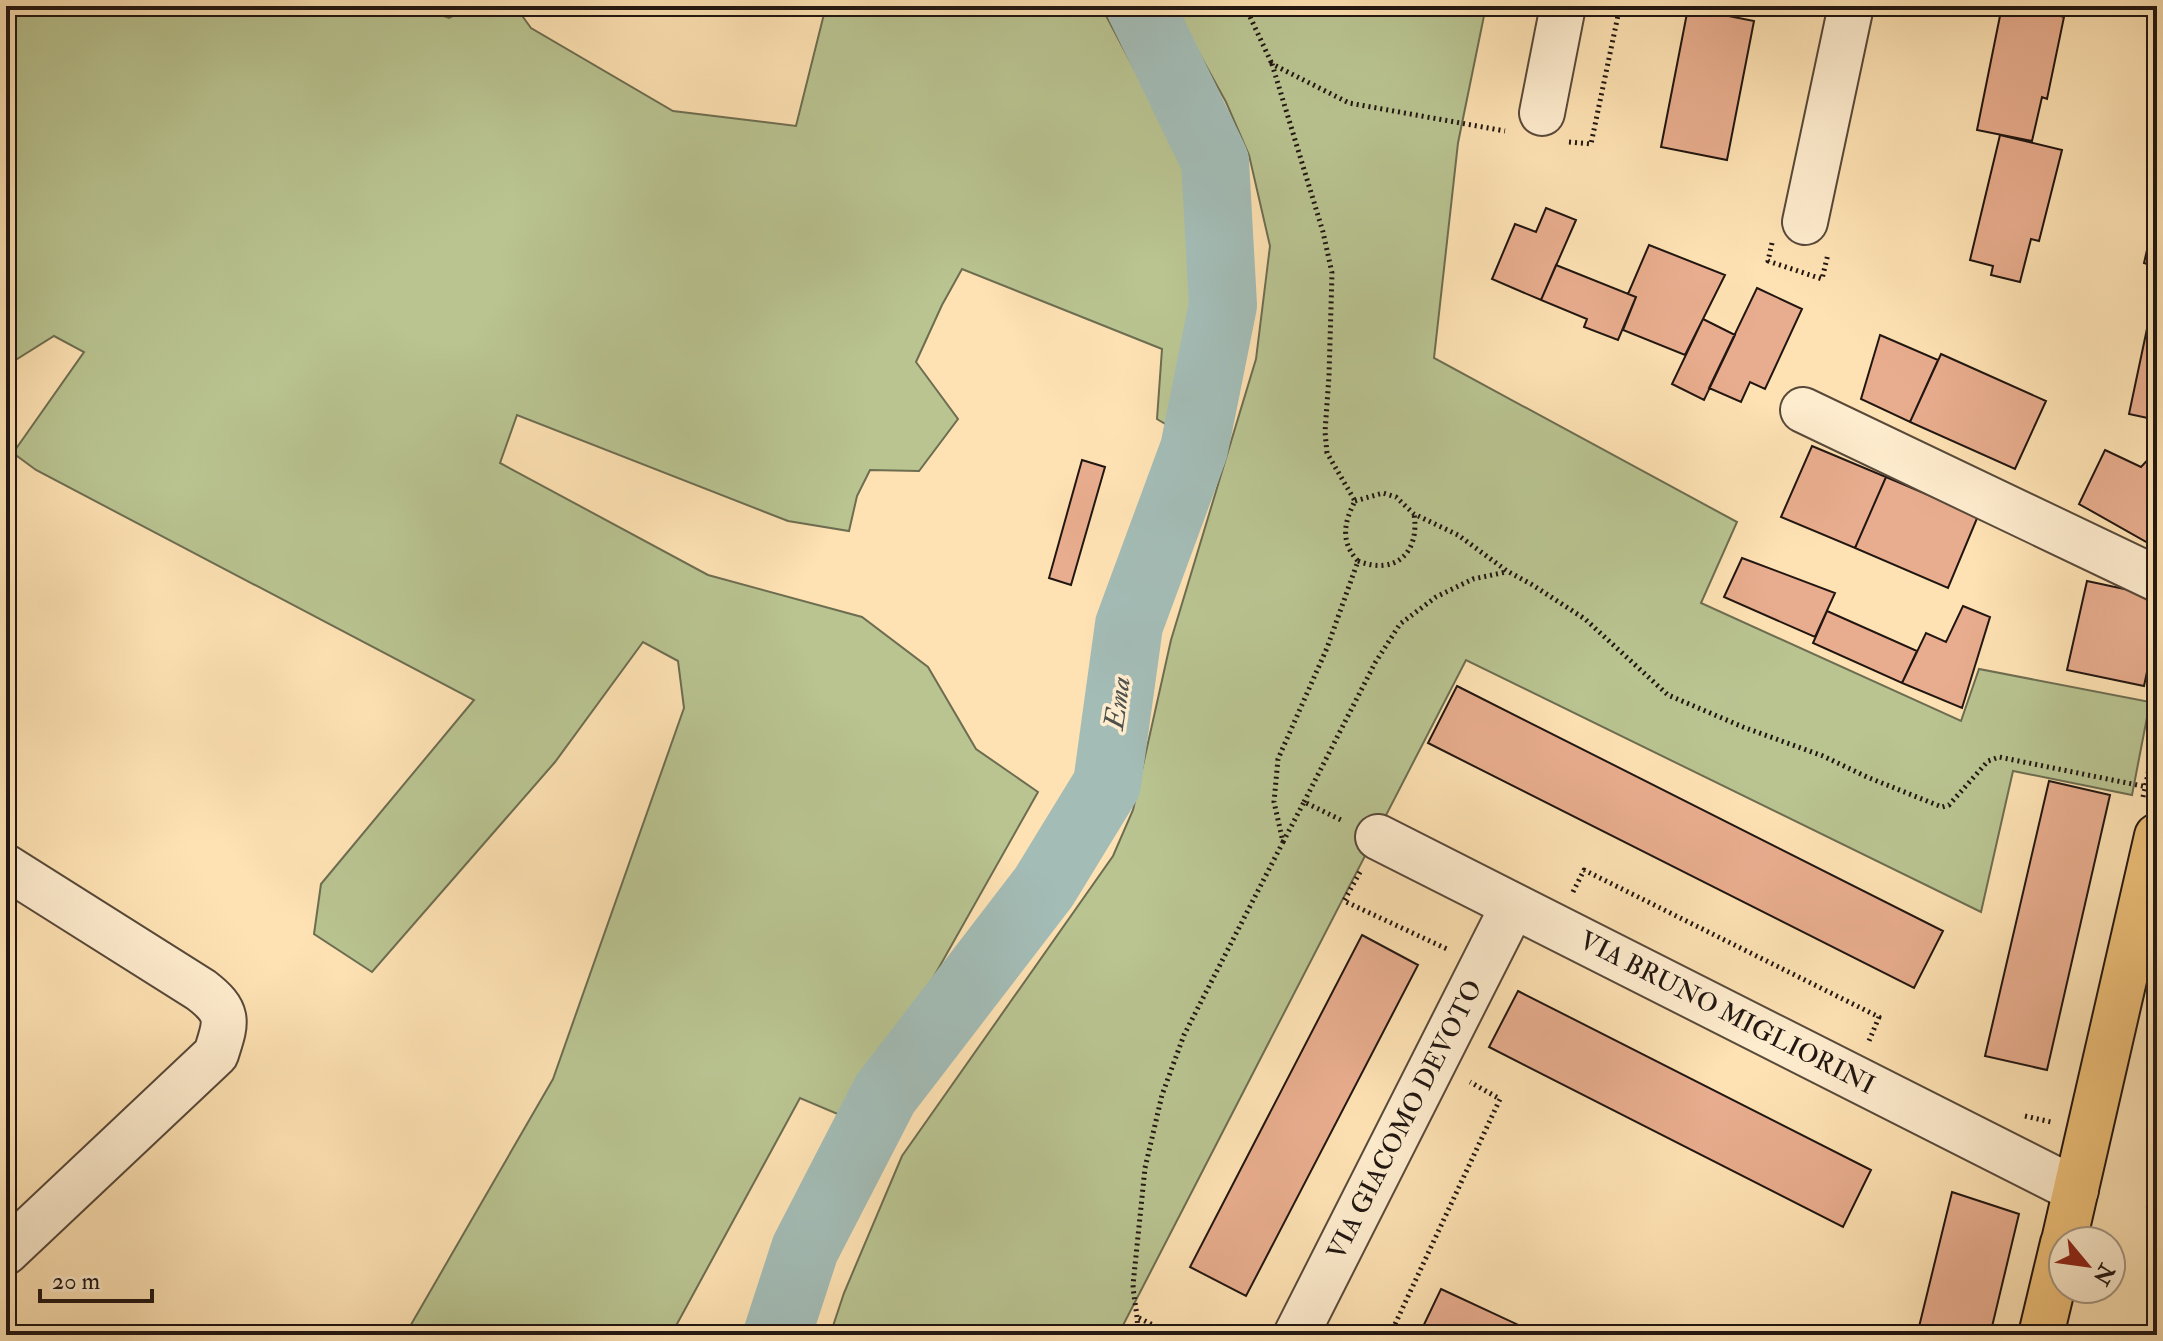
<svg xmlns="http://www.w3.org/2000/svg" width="2163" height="1341" viewBox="0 0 2163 1341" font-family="'IM FELL Double Pica',serif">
	<rect width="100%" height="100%" fill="#fee2b3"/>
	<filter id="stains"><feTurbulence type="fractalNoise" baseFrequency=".0025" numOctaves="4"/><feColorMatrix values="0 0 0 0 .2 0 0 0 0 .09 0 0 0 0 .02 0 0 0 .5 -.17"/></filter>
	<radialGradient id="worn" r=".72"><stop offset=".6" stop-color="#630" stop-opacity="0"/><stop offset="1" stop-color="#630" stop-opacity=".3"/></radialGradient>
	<!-- green -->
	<path fill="#b9c491" stroke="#6d6d51" stroke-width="2" d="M 6,6 L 416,6 L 449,18 L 472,6 L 515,6 L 531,28 L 673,111 L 796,126 L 826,6 L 1101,6 L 1192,178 L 1201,257 L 1196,351 L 1177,431 L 1157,419 L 1162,349 L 962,269 L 942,305 L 916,362 L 958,419 L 919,471 L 870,470 L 857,496 L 849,531 L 788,521 L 517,415 L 500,463 L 708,575 L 862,617 L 928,667 L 976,749 L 1038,792 L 915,1010 L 840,1115 L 800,1098 L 671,1335 L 405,1335 L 553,1079 L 684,708 L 678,661 L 643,642 L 555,762 L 372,972 L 314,934 L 321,884 L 474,700 L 36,470 L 13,453 L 84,352 L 54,336 L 6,366 Z
		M 1173,6 L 1486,6 L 1458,143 L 1434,358 L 1737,522 L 1701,603 L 1961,721 L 1979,669 L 2150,702 L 2132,795 L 2013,771 L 1981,912 L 1466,660 L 1118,1335 L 830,1335 L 844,1293 L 902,1156 L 1113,856 L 1133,810 L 1171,640 L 1256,359 L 1270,246 L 1249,155 L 1226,102 Z"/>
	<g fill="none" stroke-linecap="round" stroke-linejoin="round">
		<!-- river -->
		<path stroke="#a3bcb6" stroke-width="68" d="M 777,1335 L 805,1249 L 885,1094 L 1044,887 L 1107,784 L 1129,625 L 1194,449 L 1223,305 L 1215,161 L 1140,6"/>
	</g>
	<!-- building -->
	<path fill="#e8ad8e" stroke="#211611" stroke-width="2" d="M 2002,6 L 2059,6 L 2057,15 L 2064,17 L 2047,99 L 2042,97 L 2032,141 L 1977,130 Z
		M 1688,8 L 1754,21 L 1727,160 L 1661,147 Z
		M 2000,135 L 2062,150 L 2039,241 L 2031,239 L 2020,282 L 1991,275 L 1993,266 L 1970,260 Z
		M 1546,208 L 1576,220 L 1541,300 L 1492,279 L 1515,224 L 1536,232 Z
		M 2154,220 L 2157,220 L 2157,267 L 2144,263 Z
		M 1649,245 L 1725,275 L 1685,355 L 1623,330 L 1636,297 L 1628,294 Z
		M 1556,265 L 1636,297 L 1618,340 L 1584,327 L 1587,319 L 1541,300 Z
		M 2157,271 L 2157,306 L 2149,304 Z
		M 1757,288 L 1802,309 L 1765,389 L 1750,382 L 1741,402 L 1709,388 Z
		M 1703,319 L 1735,335 L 1704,400 L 1672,384 Z
		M 2148,324 L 2157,326 L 2157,420 L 2129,414 Z
		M 1880,335 L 1938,360 L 1910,422 L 1861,399 Z
		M 1941,354 L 2046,401 L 2015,469 L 1910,422 Z
		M 1812,446 L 1886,477 L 1855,548 L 1781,517 Z
		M 2105,450 L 2141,467 L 2155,452 L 2157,452 L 2157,548 L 2079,504 Z
		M 1082,460 L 1105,467 L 1071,585 L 1049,578 Z
		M 1886,477 L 1978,516 L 1948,588 L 1855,548 Z
		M 1742,558 L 1835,593 L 1815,637 L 1724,597 Z
		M 2087,581 L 2157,596 L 2157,625 L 2144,686 L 2067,670 Z
		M 1963,606 L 1990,617 L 1962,708 L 1902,683 L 1926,633 L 1946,642 Z
		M 1827,611 L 1917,651 L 1902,683 L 1813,643 Z
		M 1457,686 L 1943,931 L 1914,988 L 1428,743 Z
		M 2049,781 L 2110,795 L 2047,1070 L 1985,1056 Z
		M 1362,935 L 1418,965 L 1246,1296 L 1190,1267 Z
		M 1518,991 L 1871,1170 L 1843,1227 L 1489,1047 Z
		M 2157,1167 L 2157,1210 L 2147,1207 Z
		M 1952,1192 L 2019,1214 L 1990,1335 L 1917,1335 Z
		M 1441,1289 L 1540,1335 L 1419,1335 Z"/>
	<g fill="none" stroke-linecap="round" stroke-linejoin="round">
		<defs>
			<path id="minor" d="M 1542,113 L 1563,6
				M 1805,222 L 1851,6
				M 1803,410 L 2157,579
				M 1378,837 L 2076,1190
				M 6,867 L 201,990 C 231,1013 226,1022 216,1054 L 6,1252
				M 1296,1335 L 1513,906"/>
			<path id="major" d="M 2064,1241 L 2157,836
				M 2041,1335 L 2063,1243"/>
		</defs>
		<!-- minor casing -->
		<use href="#minor" stroke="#58493a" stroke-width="48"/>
		<!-- major casing -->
		<use href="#major" stroke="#211611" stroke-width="48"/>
		<!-- path -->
		<path stroke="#211611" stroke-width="5" stroke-dasharray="2 4" stroke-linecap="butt" d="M 1245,6 L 1272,64
			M 1569,142 L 1591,144 L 1620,6
			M 1772,243 L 1768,261 L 1822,279 L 1828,254
			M 1355,501 L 1383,493 L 1396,497 L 1414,514 L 1458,535 L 1507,571 L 1531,584 L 1585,619 L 1668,695 L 1743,727 L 1823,756 L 1867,777 L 1942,807 L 1949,805 L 1988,761 L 1999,757 L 2157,789
			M 1358,561 C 1396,576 1420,552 1414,514
			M 2143,797 L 2157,732
			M 1304,802 L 1375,663 L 1400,624 L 1436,597 L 1473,579 L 1506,572
			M 1283,842 L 1304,802 L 1341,820
			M 1360,872 L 1344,901 L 1447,949
			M 1573,892 L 1584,870 L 1879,1017 L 1869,1041
			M 2025,1116 L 2051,1122
			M 1139,1318 L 1173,1335
			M 1137,1335 C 1139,1317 1134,1303 1133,1285 L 1145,1168 L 1162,1095 L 1184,1035 L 1283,842 L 1274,802 L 1278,759 L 1327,648 L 1358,561 C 1340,542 1344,522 1355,501 L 1327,453 L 1325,432 L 1329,376 L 1332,273 L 1323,232 L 1272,64 L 1349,103 L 1505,131
			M 1390,1335 L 1500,1099 L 1470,1082"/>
		<!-- minor -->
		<use href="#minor" stroke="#feecce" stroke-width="44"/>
		<!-- major -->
		<use href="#major" stroke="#efc17a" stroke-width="44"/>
	</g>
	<g text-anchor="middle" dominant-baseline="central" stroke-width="7" stroke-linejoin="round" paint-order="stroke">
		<!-- street labels -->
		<g font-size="26" fill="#211611" stroke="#feecce">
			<text transform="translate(1727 1013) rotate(27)">VIA BRUNO MIGLIORINI</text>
			<text transform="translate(1405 1120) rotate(-63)">VIA GIACOMO DEVOTO</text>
		</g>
		<!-- water labels -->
		<g font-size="28" font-style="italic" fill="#4e504b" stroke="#feecce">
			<text transform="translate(1118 703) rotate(-82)">Ema</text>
		</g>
	</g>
	<!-- margin -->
	<rect width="2163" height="1341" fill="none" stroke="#fee2b3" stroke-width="32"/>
	<rect x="8" y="8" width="2147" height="1325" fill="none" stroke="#211611" stroke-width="4"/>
	<rect x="16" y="16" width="2131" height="1309" fill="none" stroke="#211611" stroke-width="2"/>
	<!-- north arrow -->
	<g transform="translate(2087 1265) rotate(119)"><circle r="38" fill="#feecce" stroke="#a69682" stroke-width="2"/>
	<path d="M0-6L14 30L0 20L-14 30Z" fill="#8f2418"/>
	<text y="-12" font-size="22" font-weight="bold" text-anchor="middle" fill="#211611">N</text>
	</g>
	<!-- scale -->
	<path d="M40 1289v12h112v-12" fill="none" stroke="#211611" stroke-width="4"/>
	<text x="52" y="1289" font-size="24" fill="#211611" stroke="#feecce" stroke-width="6" paint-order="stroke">20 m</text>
	<rect width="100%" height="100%" filter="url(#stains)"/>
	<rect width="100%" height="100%" fill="url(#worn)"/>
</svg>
